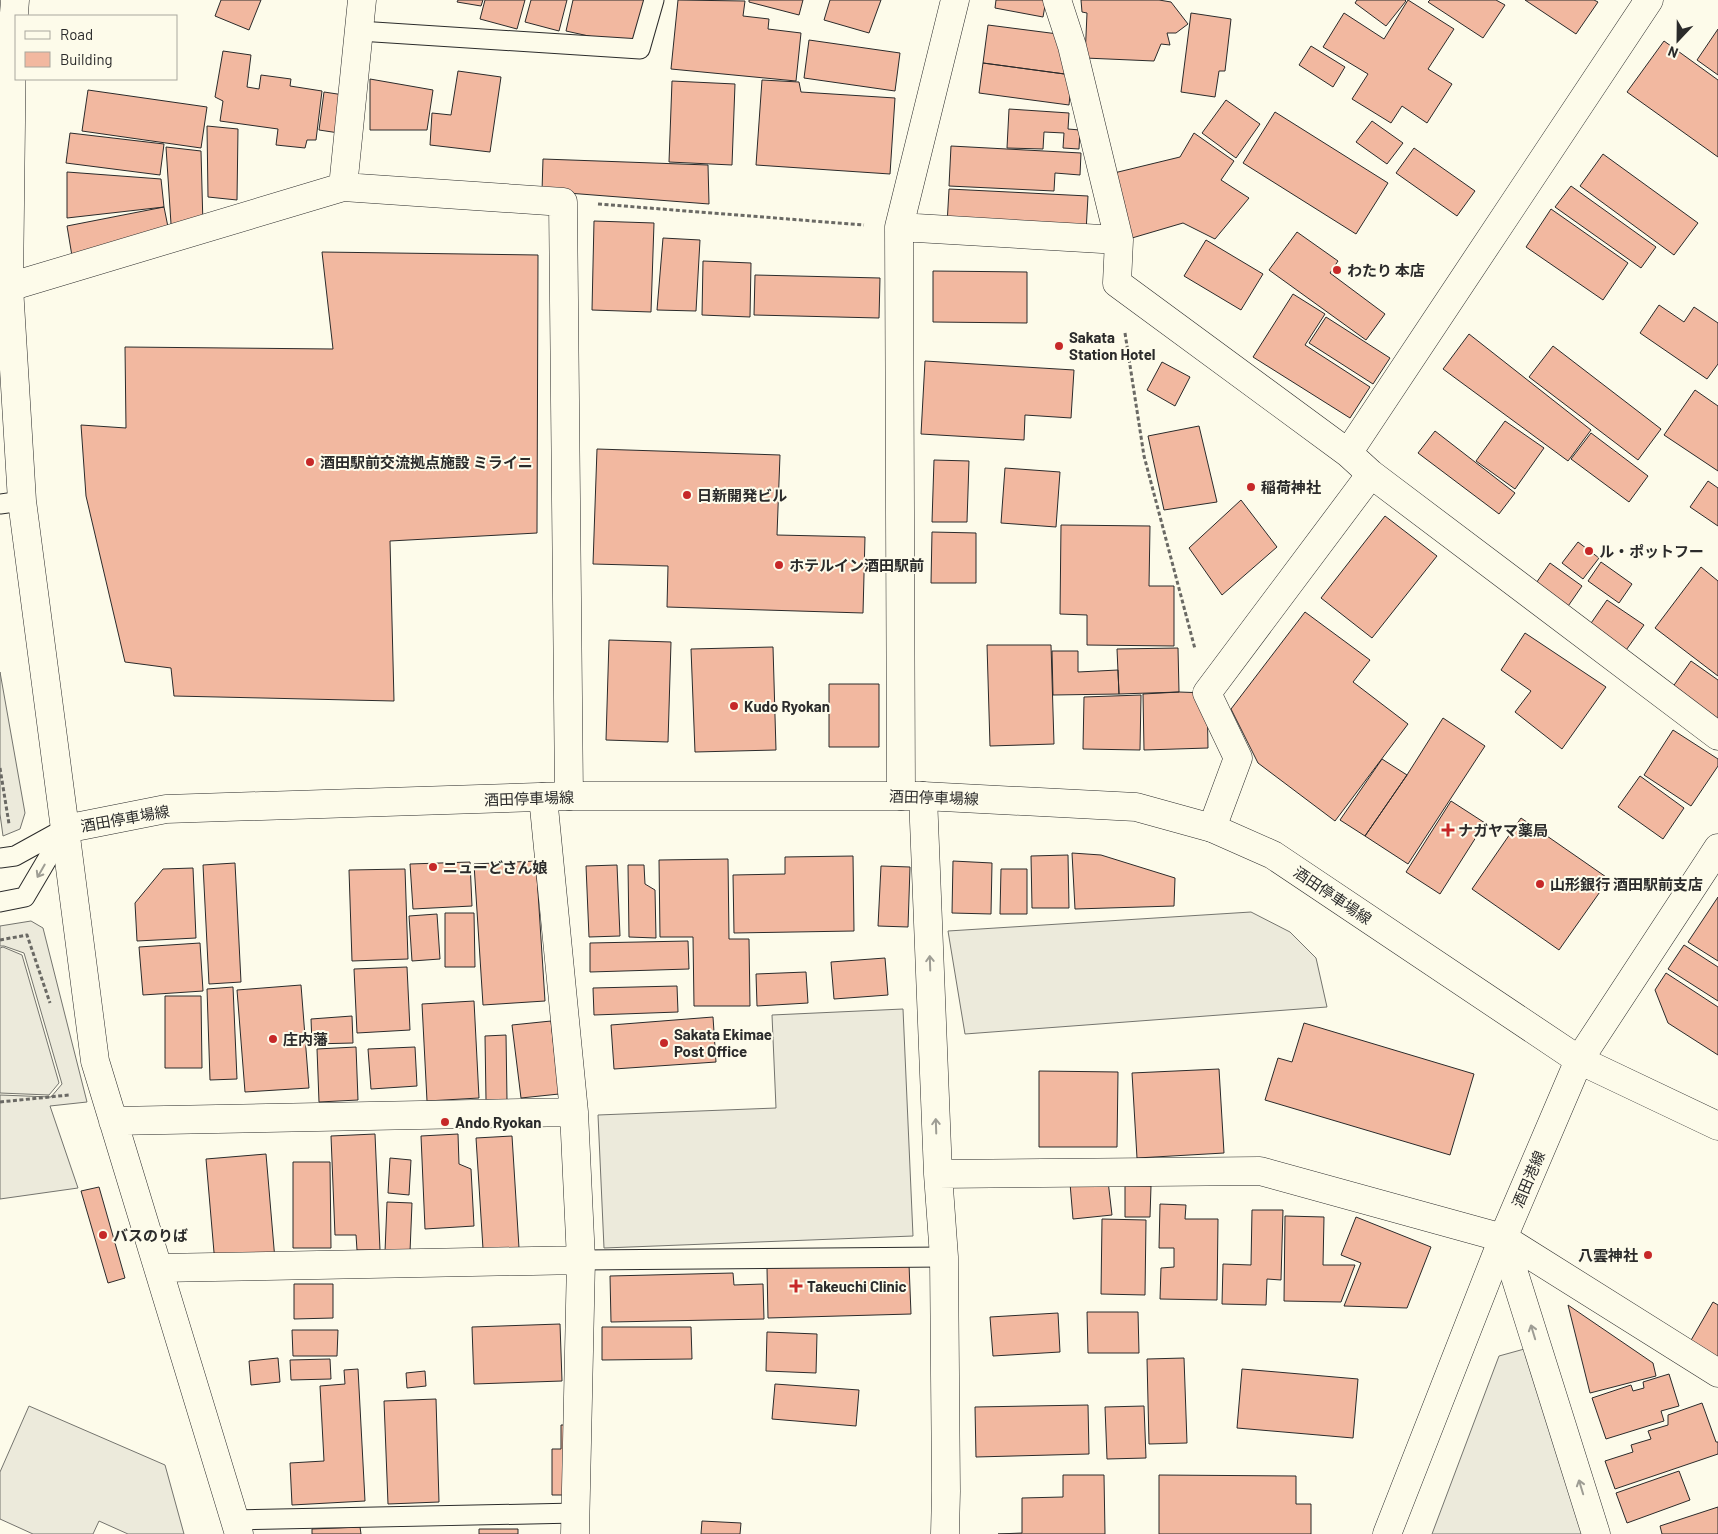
<svg xmlns="http://www.w3.org/2000/svg" width="1718" height="1534" viewBox="0 0 1718 1534" font-family="Barlow,'Noto Sans JP',sans-serif">
	<rect width="100%" height="100%" fill="#fdfbea"/>
	<!-- parking -->
	<path fill="#eceadb" stroke="#74746e" d="M 0,672 L 25,813 L 20,829 L 3,836 L 0,814 Z
		M 1251,912 L 1290,932 L 1316,958 L 1327,1007 L 965,1034 L 948,931 Z
		M 31,921 L 43,928 L 87,1102 L 50,1106 L 78,1188 L 0,1199 L 0,1095 L 51,1097 L 62,1084 L 24,953 L 4,946 L 0,946 L 0,926 Z
		M 3,947 L 22,955 L 59,1083 L 49,1095 L 0,1093 L 0,948 Z
		M 903,1009 L 913,1236 L 604,1248 L 598,1115 L 776,1108 L 772,1015 Z
		M 1528,1348 L 1582,1534 L 1432,1534 L 1499,1356 Z
		M 29,1406 L 165,1465 L 184,1534 L 128,1534 L 99,1521 L 93,1534 L 33,1534 L 0,1519 L 0,1472 Z"/>
	<!-- building -->
	<path fill="#f2b8a0" stroke="#2b2b2b" d="M 221,0 L 261,0 L 249,30 L 215,16 Z
		M 458,0 L 483,0 L 481,6 L 457,2 Z
		M 485,0 L 525,0 L 517,29 L 480,19 Z
		M 531,0 L 567,0 L 559,31 L 525,22 Z
		M 573,0 L 644,0 L 634,46 L 566,31 Z
		M 678,0 L 745,1 L 743,16 L 769,19 L 768,29 L 801,33 L 796,81 L 671,69 Z
		M 749,0 L 803,0 L 799,15 L 749,2 Z
		M 830,0 L 881,0 L 869,33 L 824,20 Z
		M 996,0 L 1046,0 L 1043,17 L 995,8 Z
		M 1081,0 L 1159,0 L 1171,2 L 1188,24 L 1176,33 L 1167,33 L 1170,45 L 1161,44 L 1154,61 L 1085,58 L 1087,13 L 1082,12 Z
		M 1357,0 L 1405,0 L 1406,1 L 1386,26 L 1355,3 Z
		M 1408,0 L 1454,29 L 1428,69 L 1452,84 L 1427,123 L 1402,106 L 1391,123 L 1352,99 L 1368,74 L 1323,47 L 1344,13 L 1384,39 Z
		M 1430,0 L 1496,0 L 1505,5 L 1483,38 L 1428,2 Z
		M 1525,0 L 1594,0 L 1598,2 L 1576,34 Z
		M 1191,13 L 1231,19 L 1225,71 L 1219,71 L 1215,97 L 1181,92 Z
		M 988,25 L 1058,34 L 1072,75 L 983,63 Z
		M 1718,29 L 1718,75 L 1697,60 Z
		M 809,40 L 900,53 L 895,91 L 804,78 Z
		M 1664,41 L 1718,80 L 1718,157 L 1627,92 Z
		M 1311,46 L 1345,67 L 1333,87 L 1299,65 Z
		M 223,51 L 251,55 L 247,87 L 259,89 L 261,75 L 291,79 L 290,86 L 322,91 L 316,140 L 307,140 L 305,148 L 276,145 L 278,129 L 220,121 L 223,101 L 215,97 Z
		M 983,63 L 1072,75 L 1069,105 L 979,93 Z
		M 458,71 L 501,77 L 490,152 L 430,145 L 432,113 L 451,115 Z
		M 370,79 L 433,90 L 427,130 L 370,130 Z
		M 762,80 L 799,82 L 801,92 L 895,98 L 890,174 L 756,165 Z
		M 672,81 L 735,84 L 732,165 L 669,162 Z
		M 88,90 L 207,107 L 201,148 L 82,131 Z
		M 324,92 L 344,95 L 339,133 L 319,130 Z
		M 1226,100 L 1260,124 L 1236,158 L 1202,133 Z
		M 1009,109 L 1069,113 L 1068,129 L 1080,130 L 1079,149 L 1063,148 L 1064,133 L 1044,132 L 1043,149 L 1007,148 Z
		M 1275,112 L 1388,183 L 1356,234 L 1243,163 Z
		M 1372,121 L 1403,143 L 1387,164 L 1356,142 Z
		M 207,126 L 238,129 L 237,200 L 208,197 Z
		M 70,133 L 164,144 L 160,175 L 66,163 Z
		M 1194,133 L 1234,161 L 1221,180 L 1249,198 L 1215,239 L 1183,223 L 1132,238 L 1114,173 L 1180,157 Z
		M 951,146 L 1081,153 L 1080,175 L 1055,173 L 1054,191 L 949,186 Z
		M 166,147 L 201,151 L 203,226 L 171,224 Z
		M 1414,148 L 1475,191 L 1457,216 L 1396,173 Z
		M 1603,154 L 1698,223 L 1674,255 L 1580,186 Z
		M 543,159 L 708,165 L 709,204 L 542,191 Z
		M 67,172 L 161,179 L 164,207 L 67,218 Z
		M 1571,186 L 1656,247 L 1641,268 L 1555,207 Z
		M 949,189 L 1088,196 L 1086,232 L 947,225 Z
		M 164,207 L 170,237 L 72,256 L 67,226 Z
		M 1551,209 L 1628,263 L 1603,300 L 1526,247 Z
		M 594,221 L 654,223 L 651,312 L 592,310 Z
		M 1297,232 L 1338,261 L 1330,273 L 1385,314 L 1366,340 L 1269,270 Z
		M 663,238 L 700,240 L 696,311 L 657,310 Z
		M 1206,240 L 1263,274 L 1241,310 L 1184,276 Z
		M 322,252 L 538,255 L 537,533 L 390,541 L 394,701 L 174,696 L 171,668 L 125,662 L 86,496 L 81,425 L 126,428 L 125,347 L 333,349 Z
		M 703,261 L 751,263 L 750,317 L 702,315 Z
		M 933,271 L 1027,272 L 1027,323 L 933,322 Z
		M 755,275 L 880,278 L 879,318 L 754,315 Z
		M 1293,294 L 1325,314 L 1305,345 L 1370,387 L 1350,418 L 1253,357 Z
		M 1659,305 L 1684,322 L 1694,307 L 1718,323 L 1718,364 L 1707,379 L 1640,333 Z
		M 1326,317 L 1390,358 L 1373,384 L 1309,343 Z
		M 1469,334 L 1591,430 L 1568,461 L 1443,369 Z
		M 1553,346 L 1661,429 L 1638,460 L 1529,377 Z
		M 925,361 L 1074,370 L 1071,418 L 1025,415 L 1024,440 L 921,434 Z
		M 1162,362 L 1190,377 L 1175,406 L 1147,390 Z
		M 1695,390 L 1718,406 L 1718,471 L 1664,435 Z
		M 1505,421 L 1544,448 L 1515,489 L 1476,461 Z
		M 1199,426 L 1217,502 L 1164,510 L 1148,436 Z
		M 1435,431 L 1515,493 L 1499,514 L 1418,453 Z
		M 1591,433 L 1648,476 L 1629,502 L 1571,459 Z
		M 597,449 L 780,455 L 777,535 L 865,537 L 863,613 L 667,607 L 668,566 L 593,564 Z
		M 934,460 L 969,461 L 967,522 L 932,522 Z
		M 1005,468 L 1060,472 L 1056,527 L 1001,523 Z
		M 1708,481 L 1718,488 L 1718,526 L 1690,507 Z
		M 1241,500 L 1277,547 L 1222,595 L 1189,548 Z
		M 1385,516 L 1437,556 L 1372,638 L 1321,598 Z
		M 1061,525 L 1150,526 L 1149,586 L 1174,586 L 1174,646 L 1087,645 L 1087,615 L 1060,614 Z
		M 932,532 L 976,533 L 976,583 L 931,583 Z
		M 1578,542 L 1599,558 L 1583,579 L 1562,563 Z
		M 1601,562 L 1632,584 L 1619,603 L 1588,581 Z
		M 1550,563 L 1582,586 L 1564,612 L 1532,589 Z
		M 1701,567 L 1718,581 L 1718,676 L 1655,628 Z
		M 1607,600 L 1644,625 L 1624,653 L 1587,629 Z
		M 1305,612 L 1370,660 L 1353,682 L 1408,724 L 1335,821 L 1258,763 L 1231,709 Z
		M 1525,633 L 1606,687 L 1562,749 L 1515,712 L 1531,691 L 1501,670 Z
		M 609,640 L 671,642 L 668,742 L 606,740 Z
		M 987,645 L 1051,645 L 1054,744 L 990,746 Z
		M 773,647 L 776,750 L 695,752 L 691,649 Z
		M 1178,648 L 1179,692 L 1119,694 L 1117,649 Z
		M 1052,651 L 1078,651 L 1078,672 L 1118,670 L 1119,694 L 1053,695 Z
		M 1691,661 L 1718,680 L 1718,720 L 1672,688 Z
		M 829,684 L 879,684 L 879,747 L 829,747 Z
		M 1179,692 L 1207,693 L 1208,748 L 1144,750 L 1143,694 Z
		M 1141,695 L 1140,750 L 1083,749 L 1084,697 Z
		M 1443,718 L 1485,746 L 1408,864 L 1365,836 L 1407,775 Z
		M 1673,730 L 1718,759 L 1718,766 L 1691,806 L 1644,775 Z
		M 1382,759 L 1407,775 L 1365,836 L 1340,820 Z
		M 1640,776 L 1684,808 L 1663,839 L 1618,807 Z
		M 1451,801 L 1485,823 L 1440,894 L 1406,872 Z
		M 1521,818 L 1609,879 L 1559,950 L 1472,889 Z
		M 1072,853 L 1101,855 L 1175,878 L 1174,906 L 1075,909 Z
		M 1068,855 L 1069,908 L 1032,908 L 1031,856 Z
		M 853,856 L 854,931 L 734,933 L 733,875 L 785,874 L 785,857 Z
		M 728,859 L 729,939 L 749,939 L 750,1006 L 694,1006 L 693,937 L 660,937 L 659,860 Z
		M 536,861 L 545,1001 L 483,1005 L 474,864 Z
		M 953,861 L 992,863 L 991,914 L 952,913 Z
		M 470,862 L 472,906 L 413,909 L 410,864 Z
		M 235,863 L 241,982 L 209,984 L 203,865 Z
		M 617,865 L 620,936 L 589,937 L 586,866 Z
		M 628,865 L 644,865 L 645,884 L 655,890 L 656,938 L 629,937 Z
		M 881,866 L 910,867 L 908,927 L 878,926 Z
		M 193,868 L 196,938 L 137,941 L 135,903 L 163,869 Z
		M 405,869 L 408,959 L 352,961 L 349,870 Z
		M 1001,869 L 1027,869 L 1027,914 L 1000,914 Z
		M 1718,897 L 1718,961 L 1688,942 Z
		M 445,913 L 474,913 L 475,967 L 445,967 Z
		M 437,914 L 440,959 L 412,961 L 409,916 Z
		M 688,941 L 689,969 L 590,972 L 590,943 Z
		M 200,943 L 203,991 L 143,995 L 139,947 Z
		M 1684,945 L 1718,967 L 1718,1001 L 1668,969 Z
		M 885,958 L 888,995 L 834,999 L 831,962 Z
		M 407,967 L 410,1030 L 357,1033 L 354,969 Z
		M 806,972 L 808,1003 L 757,1006 L 756,974 Z
		M 1666,973 L 1718,1007 L 1718,1055 L 1668,1023 L 1655,990 Z
		M 301,985 L 309,1088 L 245,1092 L 237,990 Z
		M 677,986 L 678,1012 L 594,1015 L 593,988 Z
		M 233,987 L 237,1079 L 210,1080 L 207,989 Z
		M 165,996 L 201,996 L 202,1068 L 165,1068 Z
		M 474,1001 L 479,1098 L 427,1101 L 422,1004 Z
		M 352,1016 L 353,1043 L 312,1044 L 311,1019 Z
		M 713,1017 L 716,1062 L 614,1069 L 611,1025 Z
		M 551,1021 L 559,1094 L 521,1098 L 512,1025 Z
		M 1304,1023 L 1474,1074 L 1450,1155 L 1265,1100 L 1278,1058 L 1292,1062 Z
		M 506,1035 L 507,1100 L 486,1100 L 485,1036 Z
		M 356,1047 L 358,1100 L 319,1102 L 317,1049 Z
		M 415,1047 L 417,1086 L 371,1089 L 368,1049 Z
		M 1219,1069 L 1224,1153 L 1137,1158 L 1132,1073 Z
		M 1039,1071 L 1118,1072 L 1117,1147 L 1039,1147 Z
		M 375,1134 L 380,1250 L 357,1250 L 356,1235 L 335,1235 L 331,1136 Z
		M 458,1134 L 459,1164 L 471,1169 L 474,1226 L 425,1229 L 421,1136 Z
		M 512,1136 L 519,1248 L 483,1249 L 476,1138 Z
		M 266,1154 L 275,1260 L 215,1264 L 206,1159 Z
		M 390,1158 L 411,1160 L 409,1195 L 388,1193 Z
		M 293,1162 L 330,1162 L 331,1248 L 293,1248 Z
		M 1108,1181 L 1112,1215 L 1073,1219 L 1070,1183 Z
		M 1125,1186 L 1151,1186 L 1150,1217 L 1125,1217 Z
		M 99,1187 L 125,1278 L 108,1283 L 81,1191 Z
		M 387,1202 L 412,1203 L 410,1252 L 385,1252 Z
		M 1160,1204 L 1186,1205 L 1185,1219 L 1218,1219 L 1217,1300 L 1160,1299 L 1161,1268 L 1174,1267 L 1174,1248 L 1159,1248 Z
		M 1252,1210 L 1283,1210 L 1281,1280 L 1267,1279 L 1266,1305 L 1222,1304 L 1223,1264 L 1251,1265 Z
		M 1285,1216 L 1324,1217 L 1323,1265 L 1355,1265 L 1341,1302 L 1284,1301 Z
		M 1356,1217 L 1431,1247 L 1407,1308 L 1344,1306 L 1361,1263 L 1341,1255 Z
		M 1102,1219 L 1146,1220 L 1145,1295 L 1101,1294 Z
		M 909,1264 L 911,1314 L 768,1318 L 767,1268 Z
		M 733,1273 L 734,1285 L 763,1284 L 764,1319 L 611,1322 L 610,1276 Z
		M 294,1284 L 333,1284 L 333,1318 L 294,1319 Z
		M 1713,1302 L 1718,1305 L 1718,1359 L 1690,1342 Z
		M 1568,1305 L 1653,1363 L 1656,1376 L 1590,1393 Z
		M 1087,1312 L 1138,1312 L 1139,1353 L 1088,1353 Z
		M 1058,1313 L 1060,1352 L 993,1356 L 990,1317 Z
		M 560,1324 L 562,1381 L 474,1384 L 472,1327 Z
		M 602,1327 L 691,1327 L 692,1359 L 602,1360 Z
		M 292,1330 L 338,1330 L 337,1356 L 293,1356 Z
		M 767,1332 L 817,1334 L 816,1373 L 766,1371 Z
		M 278,1358 L 280,1382 L 251,1385 L 249,1361 Z
		M 1184,1358 L 1187,1443 L 1149,1444 L 1147,1359 Z
		M 330,1359 L 331,1379 L 291,1380 L 290,1360 Z
		M 358,1369 L 365,1501 L 292,1505 L 290,1463 L 324,1461 L 320,1386 L 345,1384 L 344,1370 Z
		M 1242,1369 L 1358,1379 L 1353,1438 L 1237,1428 Z
		M 425,1371 L 426,1386 L 407,1388 L 406,1373 Z
		M 1669,1374 L 1679,1406 L 1661,1411 L 1664,1421 L 1606,1439 L 1592,1398 L 1631,1385 L 1633,1391 L 1644,1388 L 1643,1382 Z
		M 775,1384 L 859,1390 L 856,1426 L 772,1419 Z
		M 436,1399 L 439,1502 L 388,1504 L 384,1401 Z
		M 1702,1403 L 1716,1442 L 1718,1442 L 1718,1454 L 1615,1489 L 1605,1461 L 1633,1452 L 1631,1445 L 1651,1439 L 1648,1431 L 1668,1425 L 1668,1415 Z
		M 1088,1405 L 1089,1454 L 976,1457 L 975,1407 Z
		M 1144,1406 L 1146,1458 L 1107,1459 L 1105,1407 Z
		M 561,1425 L 574,1425 L 573,1495 L 552,1495 L 552,1449 L 561,1449 Z
		M 1679,1471 L 1690,1500 L 1627,1523 L 1616,1493 Z
		M 1063,1475 L 1104,1475 L 1105,1534 L 998,1534 L 1022,1533 L 1022,1498 L 1063,1497 Z
		M 1159,1475 L 1296,1476 L 1296,1504 L 1311,1504 L 1311,1534 L 1159,1534 Z
		M 1718,1507 L 1718,1534 L 1662,1534 L 1660,1526 Z
		M 702,1521 L 741,1523 L 740,1534 L 701,1534 Z
		M 360,1527 L 361,1534 L 312,1534 L 312,1529 Z
		M 479,1529 L 518,1529 L 518,1534 L 479,1534 Z"/>
	<g fill="none" stroke-linecap="round" stroke-linejoin="round">
		<defs>
			<path id="service" d="M 359,31 L 640,49 L 654,0
				M 0,504 L 22,501
				M 0,858 L 15,856 L 64,829
				M 0,902 L 25,897 L 65,829
				M 581,1260 L 944,1257
				M 233,1520 L 576,1513"/>
			<path id="minor" d="M 1057,0 L 1072,46 L 1119,240
				M 343,187 L 362,0
				M 899,227 L 1119,240 L 1117,283 L 1348,453 L 1371,474 L 1718,736
				M 0,285 L 9,287 L 343,187 L 563,202 L 569,796
				M 1348,453 L 1649,0
				M 901,796 L 899,227 L 955,0
				M 923,796 L 938,1174 L 944,1257 L 946,1491 L 945,1534
				M 543,797 L 574,1112 L 581,1260 L 575,1534
				M 1212,828 L 1238,758 L 1207,693 L 1371,474
				M 65,829 L 95,1061 L 239,1534
				M 113,1121 L 574,1112
				M 938,1174 L 1260,1171 L 1503,1238 L 1718,1373
				M 1503,1238 L 1596,1534
				M 158,1268 L 581,1260"/>
			<path id="tertiary" d="M 15,0 L 12,40 L 9,287 L 22,501 L 65,829"/>
			<path id="primary" d="M 65,829 L 166,809 L 569,796 L 923,796 L 1136,807 L 1212,828 L 1273,855 L 1579,1060 L 1718,1126
				M 1387,1534 L 1503,1238 L 1579,1060 L 1718,848"/>
		</defs>
		<!-- service casing -->
		<use href="#service" stroke="#2b2b2b" stroke-width="21"/>
		<!-- minor casing -->
		<use href="#minor" stroke="#2b2b2b" stroke-width="29"/>
		<!-- tertiary casing -->
		<use href="#tertiary" stroke="#2b2b2b" stroke-width="29"/>
		<!-- primary casing -->
		<use href="#primary" stroke="#2b2b2b" stroke-width="29"/>
		<!-- path -->
		<path stroke="#6a6964" stroke-width="3" stroke-dasharray="4 2.5" stroke-linecap="butt" d="M 598,204 L 864,225
			M 1125,333 L 1144,456 L 1195,649
			M 0,768 L 9,824
			M 0,940 L 27,935 L 50,1003
			M 0,1102 L 69,1095"/>
		<!-- service -->
		<use href="#service" stroke="#fdfbea" stroke-width="19"/>
		<!-- minor -->
		<use href="#minor" stroke="#fdfbea" stroke-width="28"/>
		<!-- tertiary -->
		<use href="#tertiary" stroke="#fdfbea" stroke-width="28"/>
		<!-- primary -->
		<use href="#primary" stroke="#fdfbea" stroke-width="28"/>
	</g>
	<!-- one-way arrows -->
	<defs><path id="oneway-shaft" d="M-6 0H5M1.5-3L5.5 0L1.5 3" fill="none" stroke-width="1.6" stroke-linecap="round" stroke-linejoin="round" transform="scale(1.25)"/></defs>
	<g stroke="#9e9d94">
		<use href="#oneway-shaft" transform="translate(41 871) rotate(120)"/>
		<use href="#oneway-shaft" transform="translate(930 963) rotate(-92)"/>
		<use href="#oneway-shaft" transform="translate(936 1126) rotate(-92)"/>
		<use href="#oneway-shaft" transform="translate(1533 1332) rotate(-107)"/>
		<use href="#oneway-shaft" transform="translate(1581 1487) rotate(-107)"/>
	</g>
	<!-- markers -->
	<g fill="#c62828" stroke="#fdfbea" stroke-width="2">
		<circle cx="1337" cy="270" r="5"/>
		<circle cx="1059" cy="346" r="5"/>
		<circle cx="310" cy="462" r="5"/>
		<circle cx="1251" cy="487" r="5"/>
		<circle cx="687" cy="495" r="5"/>
		<circle cx="1589" cy="551" r="5"/>
		<circle cx="779" cy="565" r="5"/>
		<circle cx="734" cy="706" r="5"/>
		<path d="M1445.5 822.5h5v5h5v5h-5v5h-5v-5h-5v-5h5z"/>
		<circle cx="433" cy="867" r="5"/>
		<circle cx="1540" cy="884" r="5"/>
		<circle cx="273" cy="1039" r="5"/>
		<circle cx="664" cy="1043" r="5"/>
		<circle cx="445" cy="1122" r="5"/>
		<circle cx="103" cy="1235" r="5"/>
		<circle cx="1648" cy="1255" r="5"/>
		<path d="M793.5 1278.5h5v5h5v5h-5v5h-5v-5h-5v-5h5z"/>
	</g>
	<g text-anchor="middle" dominant-baseline="central" stroke-width="4" stroke-linejoin="round" paint-order="stroke">
		<!-- poi labels -->
		<g font-size="15" font-weight="bold" fill="#2b2b2b" stroke="#fdfbea" text-anchor="start">
			<text x="1347" y="270">わたり 本店</text>
			<text x="1069" y="337">Sakata<tspan x="1069" dy="17">Station Hotel</tspan></text>
			<text x="320" y="462">酒田駅前交流拠点施設 ミライニ</text>
			<text x="1261" y="487">稲荷神社</text>
			<text x="697" y="495">日新開発ビル</text>
			<text x="1599" y="551">ル・ポットフー</text>
			<text x="789" y="565">ホテルイン酒田駅前</text>
			<text x="744" y="706">Kudo Ryokan</text>
			<text x="1458" y="830">ナガヤマ薬局</text>
			<text x="443" y="867">ニューどさん娘</text>
			<text x="1550" y="884">山形銀行 酒田駅前支店</text>
			<text x="674" y="1034">Sakata Ekimae<tspan x="674" dy="17">Post Office</tspan></text>
			<text x="283" y="1039">庄内藩</text>
			<text x="455" y="1122">Ando Ryokan</text>
			<text x="113" y="1235">バスのりば</text>
			<text x="1638" y="1255" text-anchor="end">八雲神社</text>
			<text x="807" y="1286">Takeuchi Clinic</text>
		</g>
		<!-- street labels -->
		<g font-size="15" fill="#2b2b2b" stroke="#fdfbea">
			<text transform="translate(934 797) rotate(2)">酒田停車場線</text>
			<text transform="translate(529 798) rotate(-2)">酒田停車場線</text>
			<text transform="translate(125 818) rotate(-10)">酒田停車場線</text>
			<text transform="translate(1333 895) rotate(34)">酒田停車場線</text>
			<text transform="translate(1528 1179) rotate(-67)">酒田港線</text>
		</g>
	</g>
	<!-- legend -->
	<rect x="15" y="15" width="162" height="65" fill="#fdfbea" stroke="#a9a89e"/>
	<rect x="25" y="31" width="25" height="8" fill="#fdfbea" stroke="#a9a89e"/>
	<text x="60" y="40" font-size="15" fill="#2b2b2b">Road</text>
	<rect x="25" y="52" width="25" height="15" fill="#f2b8a0" stroke="#a9a89e"/>
	<text x="60" y="65" font-size="15" fill="#2b2b2b">Building</text>
	<!-- north arrow -->
	<g transform="translate(1678 40) rotate(202)" stroke="#fdfbea" stroke-width="4" paint-order="stroke">
	<path d="M0-4L9 19L0 12L-9 19Z" fill="#2b2b2b"/>
	<text y="-8" font-size="14" font-weight="bold" text-anchor="middle" fill="#2b2b2b">N</text>
	</g>
</svg>
